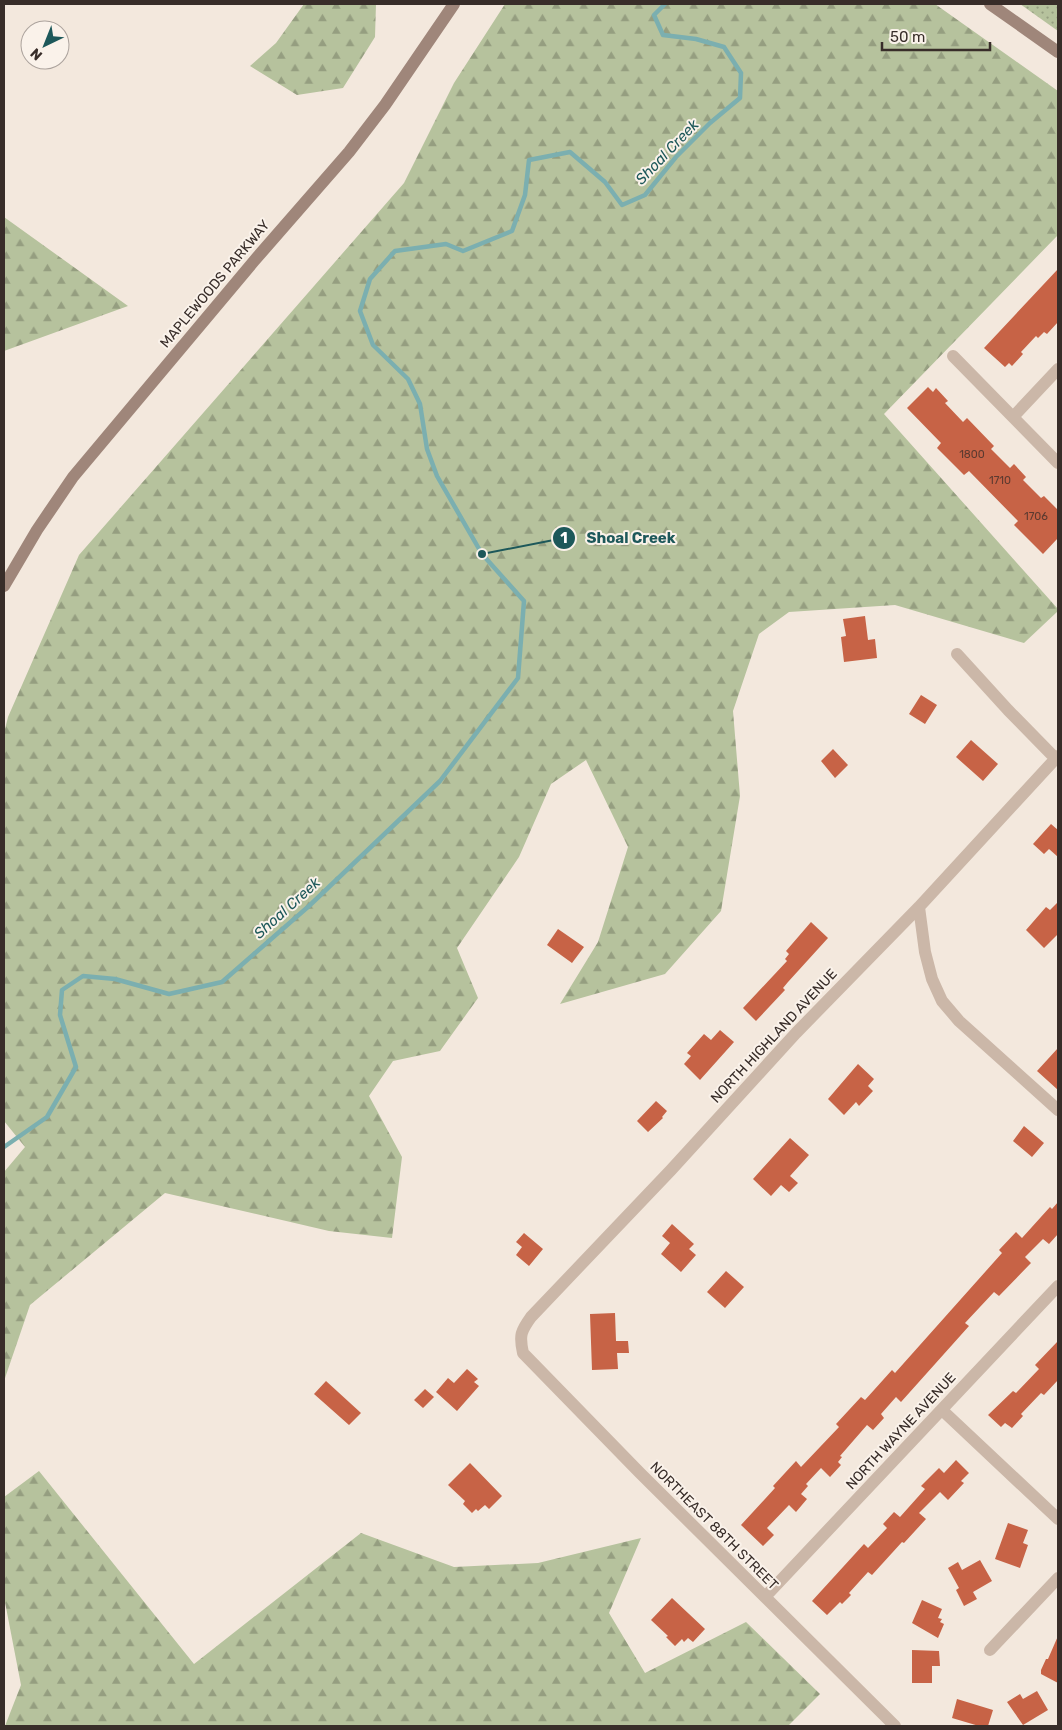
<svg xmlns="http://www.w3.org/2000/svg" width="1062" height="1730" viewBox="0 0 1062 1730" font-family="Rubik,sans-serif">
	<defs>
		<pattern id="forest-firs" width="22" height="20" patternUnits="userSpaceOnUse" patternTransform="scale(1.25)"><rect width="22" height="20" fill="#b6c29d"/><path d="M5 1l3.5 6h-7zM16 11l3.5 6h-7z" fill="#959e80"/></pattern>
		<pattern id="park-dots" width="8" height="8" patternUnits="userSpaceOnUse" patternTransform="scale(1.25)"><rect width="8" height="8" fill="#b6c29d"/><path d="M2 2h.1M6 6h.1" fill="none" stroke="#959e80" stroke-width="1.8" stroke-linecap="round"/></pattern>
	</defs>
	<rect width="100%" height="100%" fill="#f3e8dd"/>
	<!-- forest -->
	<path fill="url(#forest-firs)" d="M 304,4 L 376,4 L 375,37 L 343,88 L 297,95 L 250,66 L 276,43 Z
		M 505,4 L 935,4 L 1058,91 L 1058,235 L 884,414 L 1058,609 L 1058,611 L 1024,643 L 895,605 L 789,612 L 759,634 L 733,711 L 740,796 L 721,911 L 665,974 L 560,1004 L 598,942 L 628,847 L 586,760 L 551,784 L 519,857 L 457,948 L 478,998 L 440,1051 L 393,1061 L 369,1096 L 402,1157 L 392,1238 L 329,1231 L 165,1193 L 30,1305 L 4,1381 L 4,1172 L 25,1147 L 4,1121 L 4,733 L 8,717 L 79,555 L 404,183 L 454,83 Z
		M 4,217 L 128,306 L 4,351 Z
		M 39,1471 L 194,1664 L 361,1533 L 454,1567 L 538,1563 L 641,1538 L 609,1613 L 645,1673 L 746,1622 L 820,1694 L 788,1726 L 5,1726 L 21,1685 L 4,1597 L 4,1497 Z"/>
	<!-- park -->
	<path fill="url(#park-dots)" d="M 1020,4 L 1058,4 L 1058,31 Z"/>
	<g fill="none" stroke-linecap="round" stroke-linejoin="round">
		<!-- stream -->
		<path stroke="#7bafb0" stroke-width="4.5" d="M 4,1147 L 47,1117 L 76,1067 L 60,1015 L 62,990 L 83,976 L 115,979 L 169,994 L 222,982 L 309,906 L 440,781 L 518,678 L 524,601 L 482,554 L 437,476 L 427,449 L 420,404 L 408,379 L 373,345 L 360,311 L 370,279 L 395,251 L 446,244 L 463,251 L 512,231 L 525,195 L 529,160 L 570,152 L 605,182 L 622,205 L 645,195 L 676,157 L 710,123 L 740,98 L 741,73 L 724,47 L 696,39 L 663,35 L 654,15 L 665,4"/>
	</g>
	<!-- building -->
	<path fill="#c76346" d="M 1058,269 L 1058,322 L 1047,334 L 1044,332 L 1038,338 L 1036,336 L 1021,352 L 1023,354 L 1012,366 L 1009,363 L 1005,367 L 984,348 Z
		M 928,387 L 933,392 L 936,388 L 948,401 L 945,403 L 963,422 L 967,418 L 994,446 L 991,449 L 1010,468 L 1014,464 L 1026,477 L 1023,480 L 1041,498 L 1044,496 L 1058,510 L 1058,538 L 1043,554 L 1014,525 L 1018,521 L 969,471 L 964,475 L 937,448 L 941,443 L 907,408 Z
		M 865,616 L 868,640 L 875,639 L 877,658 L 844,662 L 841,637 L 846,636 L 843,619 Z
		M 921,695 L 937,705 L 925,724 L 909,714 Z
		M 971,740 L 998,764 L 983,781 L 956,757 Z
		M 833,749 L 848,765 L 835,778 L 821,761 Z
		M 1051,824 L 1058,830 L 1058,857 L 1049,849 L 1044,854 L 1033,844 Z
		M 1058,902 L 1058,934 L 1044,948 L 1026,930 L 1046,907 L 1050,910 Z
		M 811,922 L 828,938 L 788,982 L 783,988 L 785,990 L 756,1021 L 743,1008 L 787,961 L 785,959 L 789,954 L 786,951 Z
		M 558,929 L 584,947 L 572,963 L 547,945 Z
		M 720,1030 L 734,1042 L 700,1080 L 684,1064 L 691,1056 L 687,1053 L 704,1034 L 711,1040 Z
		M 1058,1048 L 1058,1090 L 1037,1071 Z
		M 858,1064 L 874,1079 L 868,1086 L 873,1091 L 859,1106 L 856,1102 L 844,1115 L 828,1099 Z
		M 656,1101 L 667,1111 L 662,1117 L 663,1118 L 648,1132 L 637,1121 Z
		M 1024,1126 L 1044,1143 L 1032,1157 L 1013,1141 Z
		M 790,1138 L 809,1155 L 790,1176 L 798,1183 L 789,1192 L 781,1185 L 771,1196 L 753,1179 Z
		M 1058,1202 L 1058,1234 L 1049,1244 L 1043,1239 L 1025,1257 L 1031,1263 L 999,1296 L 994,1292 L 965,1323 L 969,1326 L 901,1402 L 896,1397 L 881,1414 L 884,1418 L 873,1430 L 867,1425 L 840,1456 L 842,1457 L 838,1462 L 841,1465 L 830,1477 L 821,1468 L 806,1484 L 808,1486 L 801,1494 L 807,1499 L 796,1512 L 789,1505 L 767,1528 L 774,1535 L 763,1546 L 741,1525 L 775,1488 L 773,1486 L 796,1461 L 801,1467 L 839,1427 L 836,1424 L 861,1397 L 865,1400 L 892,1370 L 895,1373 L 1002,1253 L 999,1250 L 1016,1232 L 1022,1238 L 1050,1207 L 1052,1209 Z
		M 672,1224 L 694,1244 L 689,1249 L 696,1255 L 681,1272 L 661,1254 L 670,1243 L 662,1236 Z
		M 524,1233 L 543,1249 L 529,1266 L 516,1255 L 522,1247 L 516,1242 Z
		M 726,1271 L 744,1287 L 725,1308 L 707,1292 Z
		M 615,1313 L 616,1341 L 628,1341 L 629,1353 L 617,1353 L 618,1369 L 592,1370 L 590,1314 Z
		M 1058,1341 L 1058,1380 L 1044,1395 L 1041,1393 L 1021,1414 L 1023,1416 L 1012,1428 L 1005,1423 L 1001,1427 L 988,1415 L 1013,1391 L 1016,1393 L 1039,1369 L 1035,1365 Z
		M 467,1369 L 478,1379 L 474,1382 L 479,1386 L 457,1411 L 436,1392 L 448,1378 L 454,1383 Z
		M 326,1381 L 361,1413 L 349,1425 L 314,1394 Z
		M 425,1389 L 434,1397 L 423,1408 L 414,1400 Z
		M 956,1460 L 969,1473 L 961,1481 L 964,1483 L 948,1500 L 940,1492 L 919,1513 L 926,1519 L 904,1543 L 902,1542 L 872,1575 L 868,1572 L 849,1593 L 851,1595 L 842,1604 L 840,1602 L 827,1615 L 812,1601 L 864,1544 L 868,1548 L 887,1528 L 883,1524 L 894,1512 L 900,1517 L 925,1489 L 921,1486 L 939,1468 L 944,1473 Z
		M 470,1463 L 502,1496 L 489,1509 L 485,1505 L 478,1511 L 476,1509 L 472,1513 L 463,1504 L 465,1501 L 448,1485 Z
		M 1008,1523 L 1028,1530 L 1023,1543 L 1028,1545 L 1020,1568 L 995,1559 Z
		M 980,1560 L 992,1581 L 973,1592 L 977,1599 L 964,1606 L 956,1590 L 959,1588 L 948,1568 L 958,1562 L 962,1570 Z
		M 672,1598 L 705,1629 L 693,1642 L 688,1638 L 684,1642 L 682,1639 L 675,1646 L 666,1637 L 668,1636 L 651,1620 Z
		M 922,1600 L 942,1609 L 938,1618 L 942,1619 L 940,1622 L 944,1624 L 938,1638 L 912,1623 Z
		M 1058,1636 L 1058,1683 L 1041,1674 L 1041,1670 L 1046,1659 L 1048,1659 Z
		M 912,1650 L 939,1651 L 940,1666 L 932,1666 L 932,1683 L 912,1683 Z
		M 1037,1691 L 1048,1710 L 1023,1725 L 1007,1702 L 1020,1694 L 1023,1699 Z
		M 957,1699 L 993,1710 L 988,1726 L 979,1726 L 952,1718 Z"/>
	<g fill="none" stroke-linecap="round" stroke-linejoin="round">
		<!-- street -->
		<path stroke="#cbb7a8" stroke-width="12" d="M 953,356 L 1058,463
			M 1013,417 L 1058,369
			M 957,654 L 1008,710 L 1056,759
			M 919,907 L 925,952 L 932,979 L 942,1001 L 959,1021 L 1058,1110
			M 942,1410 L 1058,1519
			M 765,1597 L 1058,1286
			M 990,1650 L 1058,1578
			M 895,1726 L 640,1473 L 523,1353 C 519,1335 521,1331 531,1317 L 671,1170 L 796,1033 L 919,907 L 1058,756"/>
		<!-- secondary -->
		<path stroke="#9f867a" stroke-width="12" d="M 990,4 L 1058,52
			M 4,586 L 37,530 L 73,477 L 254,261 L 349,152 L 385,105 L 454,4"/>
	</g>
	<g text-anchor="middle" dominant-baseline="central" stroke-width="4" stroke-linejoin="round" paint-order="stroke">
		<!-- number labels -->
		<g font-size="11" fill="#5c3a30">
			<text x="972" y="454">1800</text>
			<text x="1000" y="480">1710</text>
			<text x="1036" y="516">1706</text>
		</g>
		<!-- street labels -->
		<g font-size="14" fill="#382d29" stroke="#faf2ea">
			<text transform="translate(215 284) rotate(-50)">MAPLEWOODS PARKWAY</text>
			<text transform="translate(774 1036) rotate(-47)">NORTH HIGHLAND AVENUE</text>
			<text transform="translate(901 1431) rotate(-47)">NORTH WAYNE AVENUE</text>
			<text transform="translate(714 1526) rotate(45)">NORTHEAST 88TH STREET</text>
		</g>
		<!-- water labels -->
		<g font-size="15" font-style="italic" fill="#1d585a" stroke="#faf2ea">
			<text transform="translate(667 152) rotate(-46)">Shoal Creek</text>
			<text transform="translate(287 908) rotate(-42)">Shoal Creek</text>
		</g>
	</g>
	<!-- callouts -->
	<path fill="none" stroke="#1d585a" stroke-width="2" d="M482 554L564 538"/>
	<g fill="#1d585a" stroke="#faf2ea" stroke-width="2">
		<circle cx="482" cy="554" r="5"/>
		<circle cx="564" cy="538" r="12"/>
	</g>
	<g font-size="15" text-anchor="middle" font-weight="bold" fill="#fff">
		<text x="564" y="543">1</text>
	</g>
	<g font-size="15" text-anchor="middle" font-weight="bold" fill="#1d585a" stroke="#faf2ea" stroke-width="4" stroke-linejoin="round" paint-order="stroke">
		<text x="631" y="543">Shoal Creek</text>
	</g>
	<!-- border -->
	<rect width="1062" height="1730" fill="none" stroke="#382d29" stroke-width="10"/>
	<!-- north arrow -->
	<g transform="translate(45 45) rotate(223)"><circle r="24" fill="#faf2ea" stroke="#aca39d"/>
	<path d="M0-4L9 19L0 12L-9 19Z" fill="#1d585a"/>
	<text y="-8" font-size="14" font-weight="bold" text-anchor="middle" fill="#382d29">N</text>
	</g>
	<!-- scale -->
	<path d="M882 42v8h108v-8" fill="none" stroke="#382d29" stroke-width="2.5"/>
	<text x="890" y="42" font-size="15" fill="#382d29" stroke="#faf2ea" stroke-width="4" paint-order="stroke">50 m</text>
</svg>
